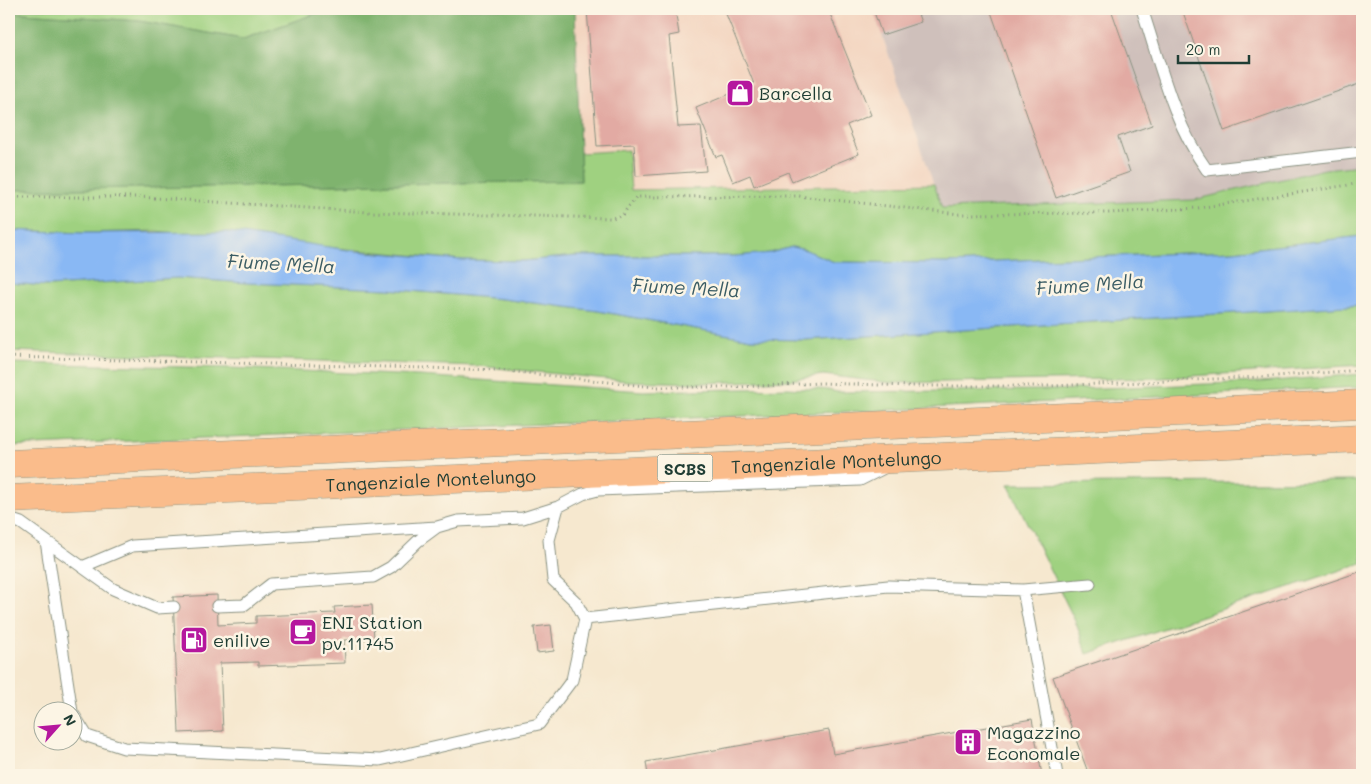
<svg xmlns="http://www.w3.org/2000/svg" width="1371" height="784" viewBox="0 0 1371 784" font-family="Mali,sans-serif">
	<rect width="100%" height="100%" fill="#fcf5e5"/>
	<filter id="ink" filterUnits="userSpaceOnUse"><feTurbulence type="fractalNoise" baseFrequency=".02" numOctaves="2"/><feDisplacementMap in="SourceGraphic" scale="10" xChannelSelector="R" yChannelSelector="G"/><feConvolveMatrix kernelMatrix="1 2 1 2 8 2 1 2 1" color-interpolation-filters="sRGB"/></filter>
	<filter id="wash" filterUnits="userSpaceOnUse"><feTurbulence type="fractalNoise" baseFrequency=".0096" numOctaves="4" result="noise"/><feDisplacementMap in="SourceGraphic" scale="20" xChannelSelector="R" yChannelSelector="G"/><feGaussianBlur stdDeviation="1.12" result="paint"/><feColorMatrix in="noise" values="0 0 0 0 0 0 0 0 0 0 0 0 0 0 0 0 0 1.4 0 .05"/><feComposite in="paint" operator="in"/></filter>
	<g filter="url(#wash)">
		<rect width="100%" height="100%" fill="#f6e8cf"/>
		<!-- built -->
		<path fill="#f3d4bf" d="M 575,9 L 873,9 L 934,184 L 631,190 L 627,151 L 580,153 Z"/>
		<!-- industrial -->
		<path fill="#cfc0bb" d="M 873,9 L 1362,9 L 1362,165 L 1325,169 L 1194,200 L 942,208 Z"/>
		<!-- green -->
		<path fill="#9fd180" stroke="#5f875a" d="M 9,9 L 329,9 L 243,39 L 139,21 L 9,12 Z
			M 628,150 L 631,190 L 934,184 L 942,208 L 1194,200 L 1325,169 L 1362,165 L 1362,236 L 1233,251 L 948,263 L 834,262 L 806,250 L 792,247 L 770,253 L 735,256 L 576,256 L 523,261 L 462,260 L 156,231 L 83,233 L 9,230 L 9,190 L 581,181 L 580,153 Z
			M 177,278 L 247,283 L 388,289 L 502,299 L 598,311 L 751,339 L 805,340 L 1362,305 L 1362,365 L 1160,378 L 891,383 L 823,375 L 790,380 L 701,383 L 627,381 L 477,366 L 9,351 L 9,283 L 48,286 Z
			M 9,363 L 230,368 L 420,376 L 643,391 L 789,388 C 805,390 821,387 837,392 L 1050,390 L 1260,382 L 1362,374 L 1362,387 L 886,410 L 9,446 Z
			M 1362,481 L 1362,563 L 1087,654 L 1076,623 L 1008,484 Z"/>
		<!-- forest -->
		<path fill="#7fb36e" stroke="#4f7851" d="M 329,9 L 575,9 L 581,181 L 9,190 L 9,12 L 139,21 L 243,39 Z"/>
		<!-- water -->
		<path fill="#89b8f4" stroke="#547a94" d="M 9,230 L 83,233 L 229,232 L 355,251 L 462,260 L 523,261 L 576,256 L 735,256 L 770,253 L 792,247 L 806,250 L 834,262 L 948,263 L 1233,251 L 1362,236 L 1362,305 L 805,340 L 751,339 L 598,311 L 502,299 L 388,289 L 247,283 L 177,278 L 48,286 L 9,283 Z"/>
		<g id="blocks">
			<!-- building -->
			<path fill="#e2aaa3" d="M 587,9 L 675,9 L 679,34 L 669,36 L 678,127 L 701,126 L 706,171 L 636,176 L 634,144 L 597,146 Z
				M 724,9 L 828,9 L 871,115 L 847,125 L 859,154 L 792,181 L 788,172 L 754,186 L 750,175 L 733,182 L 722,155 L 716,157 L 696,108 L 754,84 Z
				M 873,9 L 924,9 L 917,12 L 921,22 L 882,35 Z
				M 990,9 L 1111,9 L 1152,125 L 1118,137 L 1130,172 L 1056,198 Z
				M 1182,9 L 1362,9 L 1362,83 L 1224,131 Z
				M 1362,571 L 1362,775 L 1089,775 L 1053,677 Z
				M 217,595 L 218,625 L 256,623 L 256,616 L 335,613 L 334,607 L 372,605 L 374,639 L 344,640 L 345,663 L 258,666 L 258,662 L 220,663 L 223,731 L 179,733 L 173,597 Z
				M 551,625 L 554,651 L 537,653 L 534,627 Z
				M 1032,719 L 1042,775 L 648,775 L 646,762 L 829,730 L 833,754 Z"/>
		</g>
	</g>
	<g filter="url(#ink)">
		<use href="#blocks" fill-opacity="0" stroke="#8a9282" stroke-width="1"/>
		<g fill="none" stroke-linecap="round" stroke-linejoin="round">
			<defs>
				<path id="lane" d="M 1142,9 C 1160,63 1173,123 1207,170 L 1362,152
					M 9,519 L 21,523 L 113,589 L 157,608 L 174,607
					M 46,541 L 72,712
					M 82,567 L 132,546 L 437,527
					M 1023,590 L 1090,584
					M 217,606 L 244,605 L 271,584 L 373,577 L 391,567 L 418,541 L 437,527 L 458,521 L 523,518 L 558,507 L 583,494 L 598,490 L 860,480 L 886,467
					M 585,619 L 888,586 L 1023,590 L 1057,775
					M 72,712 L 87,736 L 124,748 L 380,760 L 539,724 L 572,680 L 585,619 L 576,602 L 553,580 L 549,540 L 558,507"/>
				<g id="highway">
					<path d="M 9,464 L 1362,404"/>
					<path id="s1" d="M 9,499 L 1362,438"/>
				</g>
			</defs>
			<!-- lane casing -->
			<use href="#lane" stroke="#8a9282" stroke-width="13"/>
			<!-- highway casing -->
			<use href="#highway" stroke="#8a9282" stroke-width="29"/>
			<!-- path -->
			<path stroke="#8a9282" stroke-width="3" stroke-dasharray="1 4" stroke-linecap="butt" d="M 9,197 L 139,197 L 369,212 L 613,218 L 623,214 L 636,197 L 799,196 L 959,214 L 1109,213 L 1198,208 L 1362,183
				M 9,357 L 499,370 L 654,387 L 738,387 L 821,383 L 910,386 L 1050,386 L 1262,377 L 1362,370"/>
			<!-- lane -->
			<use href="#lane" stroke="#fff" stroke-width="11"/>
			<!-- highway -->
			<use href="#highway" stroke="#fabc8b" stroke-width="28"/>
		</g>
	</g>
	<!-- icons -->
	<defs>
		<symbol id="shop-square" viewBox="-11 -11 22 22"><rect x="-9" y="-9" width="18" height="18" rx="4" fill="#b5179e" stroke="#fcf5e5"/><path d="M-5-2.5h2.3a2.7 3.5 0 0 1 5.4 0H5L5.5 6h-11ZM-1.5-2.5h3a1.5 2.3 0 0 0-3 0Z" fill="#fff"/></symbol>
		<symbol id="cafe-square" viewBox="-11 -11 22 22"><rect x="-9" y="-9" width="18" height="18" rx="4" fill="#b5179e" stroke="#fcf5e5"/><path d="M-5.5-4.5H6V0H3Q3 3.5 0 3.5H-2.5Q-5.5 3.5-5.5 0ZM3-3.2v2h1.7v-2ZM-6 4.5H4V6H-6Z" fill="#fff"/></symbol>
		<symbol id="fuel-square" viewBox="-11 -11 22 22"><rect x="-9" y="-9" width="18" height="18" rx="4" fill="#b5179e" stroke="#fcf5e5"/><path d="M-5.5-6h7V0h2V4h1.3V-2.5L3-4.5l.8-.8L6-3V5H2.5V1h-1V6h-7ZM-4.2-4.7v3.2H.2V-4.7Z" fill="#fff"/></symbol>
		<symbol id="building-square" viewBox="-11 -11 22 22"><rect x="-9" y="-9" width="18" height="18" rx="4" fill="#b5179e" stroke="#fcf5e5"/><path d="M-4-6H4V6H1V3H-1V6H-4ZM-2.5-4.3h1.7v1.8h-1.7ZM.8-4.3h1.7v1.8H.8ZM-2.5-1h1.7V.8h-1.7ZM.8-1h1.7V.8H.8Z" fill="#fff"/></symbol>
	</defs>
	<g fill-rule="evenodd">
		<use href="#shop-square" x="724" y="77" width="32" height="32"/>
		<use href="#cafe-square" x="287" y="616" width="32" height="32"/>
		<use href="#fuel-square" x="178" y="624" width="32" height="32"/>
		<use href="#building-square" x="952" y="726" width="32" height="32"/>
	</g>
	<g text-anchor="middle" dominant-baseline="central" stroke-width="5" stroke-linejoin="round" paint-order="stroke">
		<!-- shield labels -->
		<rect fill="#fcf5e5" stroke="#617469" stroke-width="1" x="657.5" y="454.5" width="55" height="27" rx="4"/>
		<g font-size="16" font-weight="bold" fill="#1f3d34">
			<text x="685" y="468">SCBS</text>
		</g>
		<!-- poi labels -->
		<g font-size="18" fill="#1f3d34" stroke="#fcf5e5" text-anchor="start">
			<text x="759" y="93">Barcella</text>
			<text x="322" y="622">ENI Station<tspan x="322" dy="21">pv.11745</tspan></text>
			<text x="213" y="640">enilive</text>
			<text x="987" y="732">Magazzino<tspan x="987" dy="21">Economale</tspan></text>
		</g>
		<!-- street labels -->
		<g font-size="18" fill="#1f3d34" stroke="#fcf5e5">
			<text stroke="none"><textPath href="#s1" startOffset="828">Tangenziale Montelungo</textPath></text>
			<text stroke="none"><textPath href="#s1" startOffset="422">Tangenziale Montelungo</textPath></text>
		</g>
		<!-- water labels -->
		<g font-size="19" font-style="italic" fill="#3a5c64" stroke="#fcf5e5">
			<text transform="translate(281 263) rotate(3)">Fiume Mella</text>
			<text transform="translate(1090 284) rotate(-4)">Fiume Mella</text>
			<text transform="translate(686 287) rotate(3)">Fiume Mella</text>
		</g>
	</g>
	<!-- margin -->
	<rect width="1371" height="784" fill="none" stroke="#fcf5e5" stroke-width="30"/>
	<!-- north arrow -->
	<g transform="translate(58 726) rotate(63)"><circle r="24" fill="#fcf5e5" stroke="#a4ab9e"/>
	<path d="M0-4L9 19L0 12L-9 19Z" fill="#b5179e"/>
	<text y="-8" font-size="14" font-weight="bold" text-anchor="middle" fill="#1f3d34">N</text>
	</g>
	<!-- scale -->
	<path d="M1178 55v8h71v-8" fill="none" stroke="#1f3d34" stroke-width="2.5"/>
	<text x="1186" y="55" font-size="15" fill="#1f3d34" stroke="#fcf5e5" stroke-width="4" paint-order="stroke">20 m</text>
</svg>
